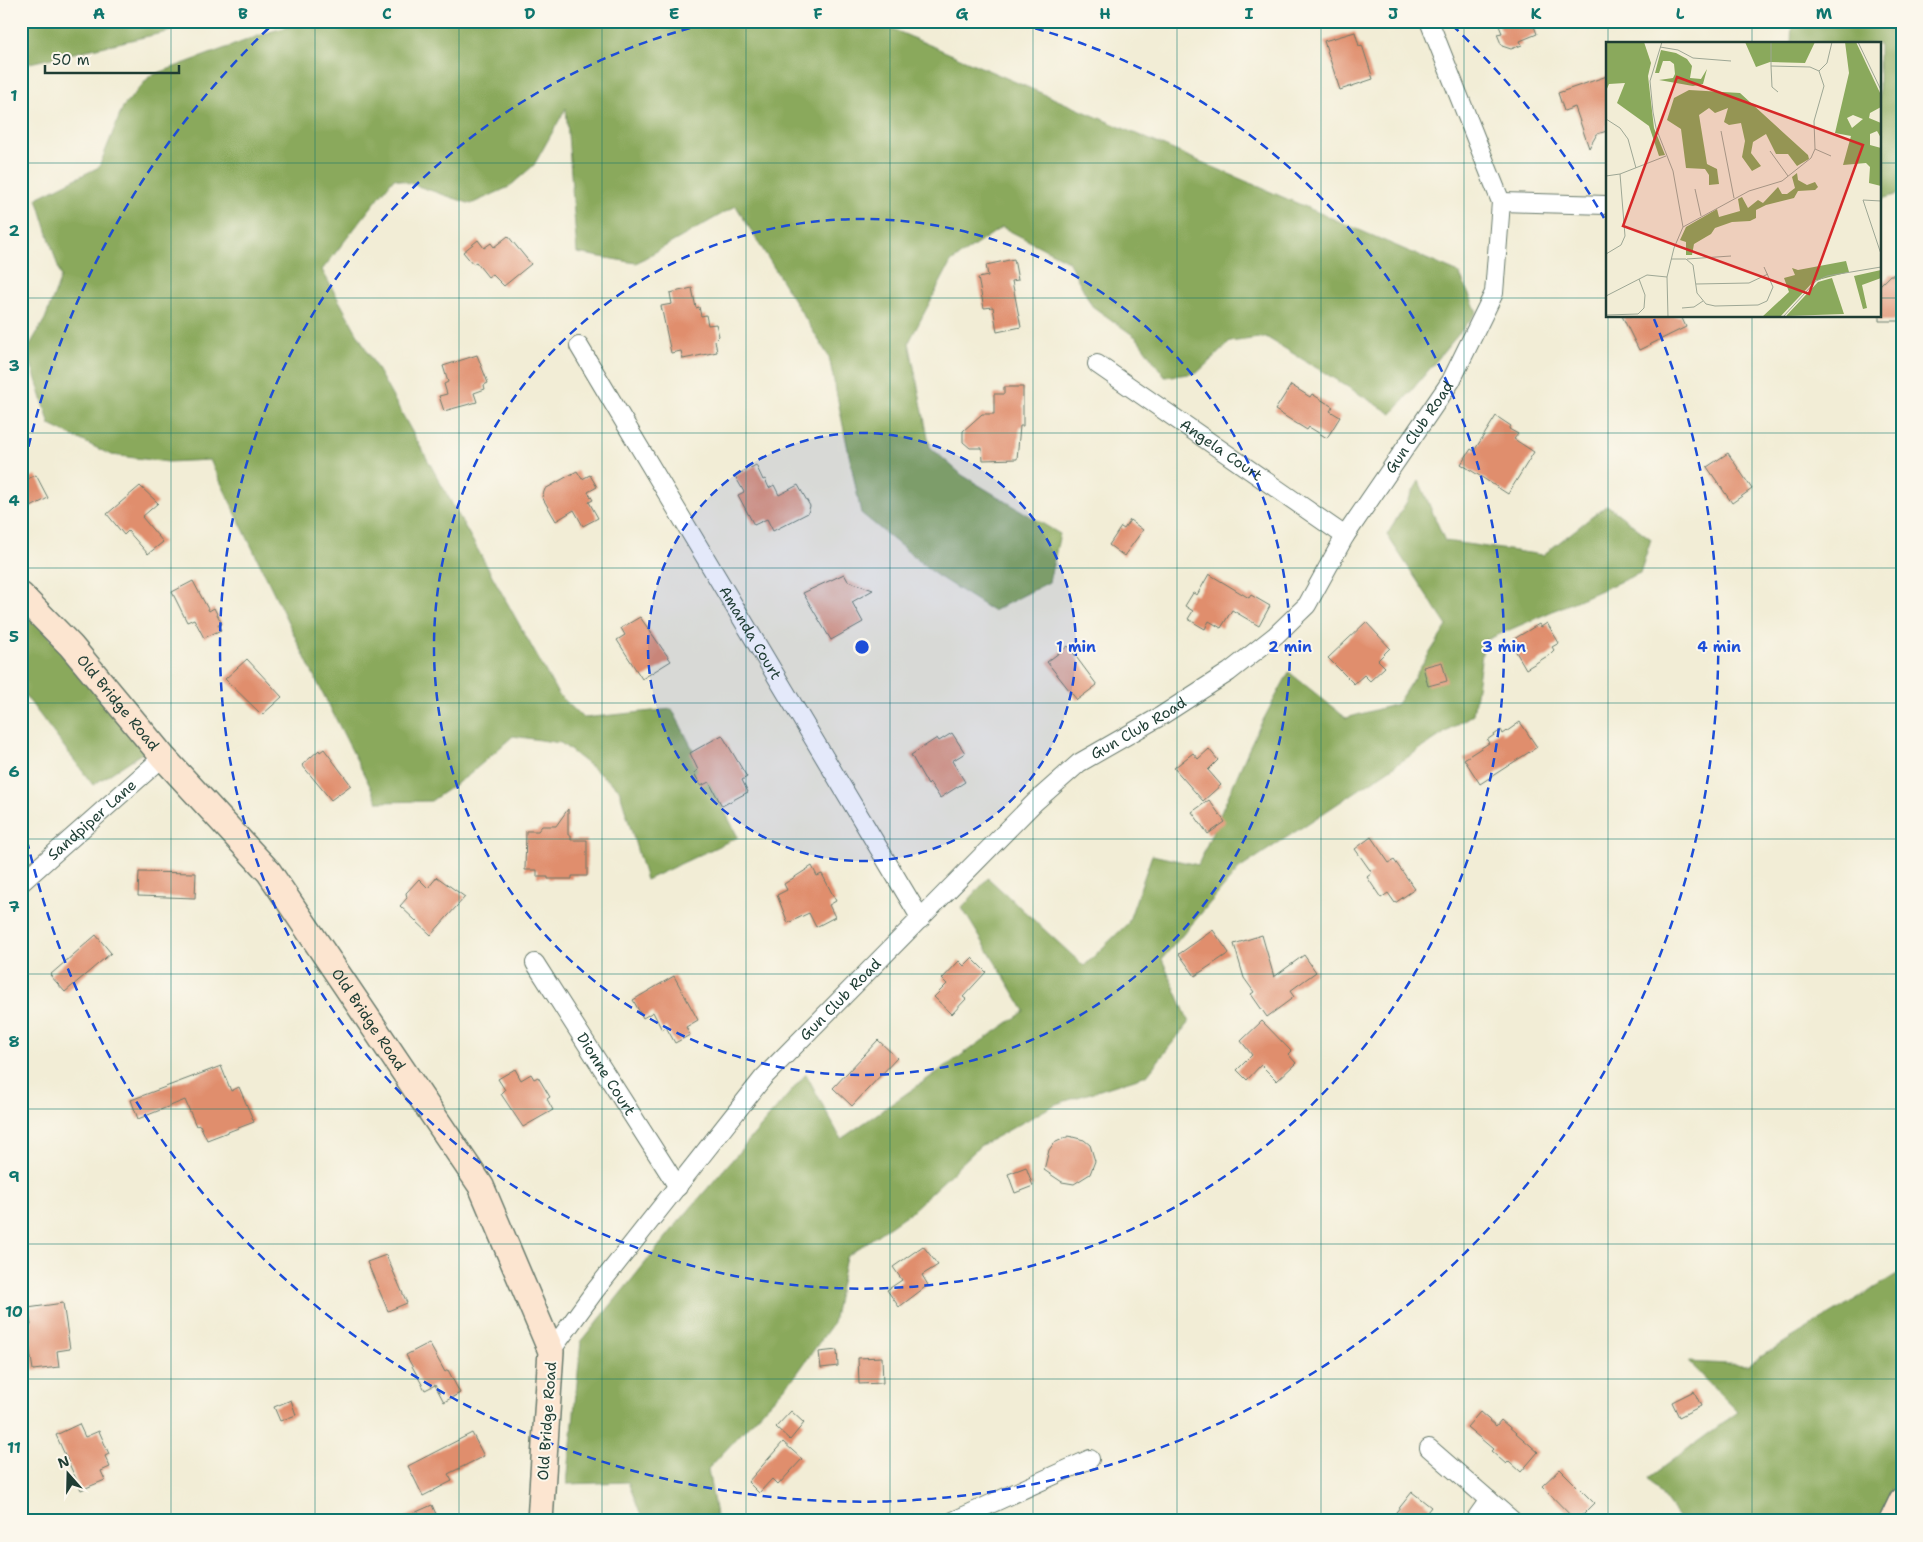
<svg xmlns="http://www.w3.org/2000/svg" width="1923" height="1542" viewBox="0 0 1923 1542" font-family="'Shantell Sans',sans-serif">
	<rect width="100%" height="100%" fill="#fbf7ec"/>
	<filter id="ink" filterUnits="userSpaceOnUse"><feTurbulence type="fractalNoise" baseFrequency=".02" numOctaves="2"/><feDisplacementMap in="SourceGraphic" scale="10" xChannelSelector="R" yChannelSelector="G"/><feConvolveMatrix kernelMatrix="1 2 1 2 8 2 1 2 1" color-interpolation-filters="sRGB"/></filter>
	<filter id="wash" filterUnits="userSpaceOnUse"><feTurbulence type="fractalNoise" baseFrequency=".0096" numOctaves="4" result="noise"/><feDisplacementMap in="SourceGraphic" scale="20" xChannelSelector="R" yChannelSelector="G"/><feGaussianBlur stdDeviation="1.12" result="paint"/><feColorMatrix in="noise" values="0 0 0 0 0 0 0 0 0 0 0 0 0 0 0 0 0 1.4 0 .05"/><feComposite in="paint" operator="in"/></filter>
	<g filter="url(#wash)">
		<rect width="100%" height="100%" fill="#f2edd6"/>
		<!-- forest -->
		<path fill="#8aa95c" stroke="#547348" d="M 21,21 L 187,21 L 171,31 L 21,65 Z
			M 310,21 L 874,21 L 1459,273 L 1477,312 L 1392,414 L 1266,337 L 1230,342 L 1197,373 L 1165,377 L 1137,338 L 1092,306 L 1068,261 L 1002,227 L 951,262 L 909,342 L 930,447 L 962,475 L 1060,534 L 1049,582 L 993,611 L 936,575 L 861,513 L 829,357 L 736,206 L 636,263 L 577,253 L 566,108 L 534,165 L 509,187 L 471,204 L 394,178 L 322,270 L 558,694 L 583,718 L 672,709 L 738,837 L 646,880 L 619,789 L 561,743 L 513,736 L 469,775 L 431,801 L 378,802 L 309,666 L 210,460 L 168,462 L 111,455 L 50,425 L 27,350 L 45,319 L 61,277 L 37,198 L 99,167 L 123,107 L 150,76 L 269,32 Z
			M 1792,21 L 1902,21 L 1902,193 L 1885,198 L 1879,203 L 1879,44 L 1791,44 Z
			M 1419,481 L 1445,541 L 1543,555 L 1607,505 L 1651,539 L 1640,573 L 1484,641 L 1473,714 L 1239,869 L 1162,959 L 1189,1022 L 1147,1075 L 1056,1104 L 980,1146 L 913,1210 L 846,1257 L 833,1323 L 796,1375 L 708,1469 L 717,1521 L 643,1521 L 628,1482 L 567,1484 L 581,1342 L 676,1225 L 806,1074 L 841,1139 L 1025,1011 L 962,908 L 988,878 L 1084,966 L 1128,923 L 1152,855 L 1198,865 L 1255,735 L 1289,672 L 1346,718 L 1397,704 L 1447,626 L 1387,535 Z
			M 21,603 L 147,750 L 93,785 L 21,690 Z
			M 1902,1271 L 1902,1473 L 1880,1521 L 1681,1521 L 1648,1478 L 1738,1412 L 1689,1362 L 1747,1365 Z"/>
		<g id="blocks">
			<!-- building -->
			<path fill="#e08e6d" d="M 1497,21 L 1532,21 L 1537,34 L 1520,41 L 1522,45 L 1511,49 L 1502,46 L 1497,34 L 1502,33 Z
				M 1355,32 L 1359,46 L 1362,45 L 1373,79 L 1340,90 L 1324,41 Z
				M 1607,76 L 1607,131 L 1597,134 L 1589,148 L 1575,107 L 1564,111 L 1558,93 Z
				M 508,236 L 531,264 L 504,286 L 492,274 L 488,277 L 476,262 L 473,264 L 463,252 L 478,240 L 484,248 L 491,243 L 494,247 Z
				M 1014,259 L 1018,280 L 1012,281 L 1021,327 L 997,332 L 993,307 L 984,308 L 978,278 L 988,276 L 986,265 Z
				M 1890,275 L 1902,275 L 1902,321 L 1879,321 L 1879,286 Z
				M 692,288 L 696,308 L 699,307 L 701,316 L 706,315 L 708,325 L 716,324 L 719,336 L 715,340 L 717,352 L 683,359 L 681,351 L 671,353 L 661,306 L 672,304 L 670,293 Z
				M 1622,316 L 1681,316 L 1686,327 L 1639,350 Z
				M 477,355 L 488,383 L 484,385 L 485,389 L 474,393 L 477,402 L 444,411 L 439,396 L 447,394 L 444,384 L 448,382 L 443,366 Z
				M 1291,385 L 1310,397 L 1312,394 L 1333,407 L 1330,411 L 1340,417 L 1327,438 L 1309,427 L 1307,430 L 1275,410 Z
				M 1004,387 L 1023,387 L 1023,426 L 1020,426 L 1017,459 L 983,460 L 982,448 L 970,448 L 963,442 L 963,431 L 982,414 L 994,414 L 994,394 L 1004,394 Z
				M 1496,416 L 1511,426 L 1509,429 L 1518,434 L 1514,439 L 1534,452 L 1508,494 L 1461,464 L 1471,449 L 1474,451 Z
				M 1728,453 L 1752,489 L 1732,503 L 1707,467 Z
				M 756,465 L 763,480 L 765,479 L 769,488 L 774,485 L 779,495 L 798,485 L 810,506 L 808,513 L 773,531 L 767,519 L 754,525 L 738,495 L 744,492 L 735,476 Z
				M 577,471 L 582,479 L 590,475 L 597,487 L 588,492 L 593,500 L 589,502 L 598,518 L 583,526 L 574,510 L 556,521 L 542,497 L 545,489 Z
				M 36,475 L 48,498 L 29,508 L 21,492 L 21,482 Z
				M 140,486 L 158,503 L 142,517 L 163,542 L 148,554 L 128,531 L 124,535 L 107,514 Z
				M 1130,520 L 1143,530 L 1124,556 L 1109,545 L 1121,527 L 1124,529 Z
				M 844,574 L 848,581 L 873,590 L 852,602 L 863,622 L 831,640 L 803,593 Z
				M 1209,574 L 1249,598 L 1251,595 L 1270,606 L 1259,626 L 1232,610 L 1221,628 L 1209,621 L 1205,629 L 1188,619 L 1193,611 L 1185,606 L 1193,593 L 1197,595 Z
				M 193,581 L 209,611 L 214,608 L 222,624 L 218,625 L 221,630 L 204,638 L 194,619 L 187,622 L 172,592 Z
				M 640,617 L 671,661 L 642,679 L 617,640 L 625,635 L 621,628 Z
				M 1366,622 L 1390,648 L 1378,660 L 1385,667 L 1370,681 L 1364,675 L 1354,684 L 1328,658 Z
				M 1547,623 L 1559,643 L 1552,647 L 1554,650 L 1549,655 L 1526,669 L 1515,650 L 1519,647 L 1514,639 L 1539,624 L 1541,627 Z
				M 1068,646 L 1097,685 L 1077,700 L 1047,662 Z
				M 247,659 L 282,697 L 262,715 L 225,679 Z
				M 1442,662 L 1447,681 L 1428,686 L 1423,667 Z
				M 1520,722 L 1537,747 L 1480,784 L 1464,759 L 1489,743 L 1487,740 L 1501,730 L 1503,734 Z
				M 952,733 L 965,753 L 952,761 L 965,782 L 940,798 L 930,783 L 928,785 L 911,755 L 937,738 L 939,741 Z
				M 722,735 L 747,777 L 742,780 L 748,792 L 722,806 L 709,782 L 701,786 L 694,773 L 698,770 L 690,753 Z
				M 324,749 L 351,785 L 331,800 L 302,765 L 319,750 L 320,752 Z
				M 1209,749 L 1218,760 L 1208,770 L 1221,785 L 1203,801 L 1174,768 L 1193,753 L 1198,759 Z
				M 1209,800 L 1225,822 L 1208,834 L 1192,812 Z
				M 568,809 L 568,835 L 571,835 L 571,840 L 587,840 L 587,876 L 572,876 L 572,879 L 548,879 L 548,877 L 537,877 L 537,870 L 525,870 L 526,831 L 538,831 L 542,826 L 556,826 Z
				M 1371,837 L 1389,863 L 1394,860 L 1415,889 L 1395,903 L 1388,893 L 1381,898 L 1367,877 L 1372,873 L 1355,849 Z
				M 812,866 L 817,876 L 822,874 L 836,901 L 829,905 L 835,917 L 816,927 L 809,913 L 788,923 L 777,895 L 787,890 L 784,884 Z
				M 139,872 L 196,873 L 195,898 L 138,896 Z
				M 437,877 L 465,897 L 431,935 L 400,906 L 407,898 L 406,893 L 419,879 L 428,888 Z
				M 1213,930 L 1229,953 L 1195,976 L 1179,954 Z
				M 96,935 L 111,953 L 65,992 L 50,975 Z
				M 1262,935 L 1274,977 L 1304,955 L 1316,972 L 1290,991 L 1294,997 L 1267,1017 L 1251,994 L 1254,992 L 1244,978 L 1234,944 Z
				M 972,958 L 986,972 L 963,997 L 966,999 L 952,1014 L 934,997 L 947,984 L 942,979 L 959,961 L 964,966 Z
				M 674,976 L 698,1020 L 686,1027 L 690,1035 L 675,1043 L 666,1027 L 662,1030 L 653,1012 L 643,1018 L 633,1000 Z
				M 1262,1021 L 1291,1051 L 1288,1054 L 1296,1063 L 1277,1081 L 1261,1065 L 1247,1080 L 1237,1070 L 1252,1055 L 1241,1041 Z
				M 878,1040 L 897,1058 L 852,1106 L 833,1088 Z
				M 221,1066 L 231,1091 L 239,1087 L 254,1122 L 207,1140 L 200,1125 L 196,1126 L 185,1100 L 138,1119 L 131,1100 Z
				M 515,1069 L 521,1080 L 531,1074 L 534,1079 L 538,1077 L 550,1097 L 547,1099 L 553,1110 L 523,1127 L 501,1094 L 505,1090 L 498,1079 Z
				M 1069,1136 L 1084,1140 L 1090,1145 L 1095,1161 L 1090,1174 L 1074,1184 L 1062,1182 L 1044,1170 L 1049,1150 L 1054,1143 Z
				M 1026,1167 L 1033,1186 L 1015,1193 L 1008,1174 Z
				M 923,1246 L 938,1265 L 922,1275 L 928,1285 L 899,1307 L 887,1290 L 902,1280 L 893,1267 Z
				M 386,1255 L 407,1303 L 388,1311 L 367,1262 Z
				M 63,1303 L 70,1349 L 57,1351 L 59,1367 L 33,1370 L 26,1325 L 31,1325 L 28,1308 Z
				M 429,1343 L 445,1372 L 448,1370 L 460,1393 L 444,1402 L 435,1385 L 425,1390 L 406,1355 Z
				M 837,1350 L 838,1366 L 821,1368 L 819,1352 Z
				M 882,1357 L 883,1383 L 859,1384 L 858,1358 Z
				M 1694,1391 L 1701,1406 L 1679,1417 L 1672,1402 Z
				M 291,1400 L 296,1415 L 280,1421 L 274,1407 Z
				M 791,1411 L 804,1423 L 790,1440 L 776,1427 Z
				M 1480,1412 L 1496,1426 L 1501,1420 L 1538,1452 L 1521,1472 L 1509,1461 L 1506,1464 L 1491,1451 L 1493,1449 L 1467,1427 Z
				M 79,1424 L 85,1437 L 99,1431 L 109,1454 L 105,1456 L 110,1467 L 101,1471 L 105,1480 L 81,1490 L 56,1435 Z
				M 472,1433 L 484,1456 L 448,1474 L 452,1481 L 423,1496 L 408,1466 Z
				M 783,1442 L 802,1459 L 778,1485 L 772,1479 L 759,1493 L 748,1482 Z
				M 1560,1469 L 1594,1503 L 1576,1521 L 1542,1486 Z
				M 1412,1492 L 1431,1507 L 1420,1521 L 1389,1521 Z
				M 432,1505 L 439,1521 L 396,1521 Z"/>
		</g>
	</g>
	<g filter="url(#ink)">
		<use href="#blocks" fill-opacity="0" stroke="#697b6d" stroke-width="1"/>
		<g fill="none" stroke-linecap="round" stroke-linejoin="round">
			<defs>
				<g id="street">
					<path d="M 1501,202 L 1607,205"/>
					<path id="s1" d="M 579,346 L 921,919"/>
					<path id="s2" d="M 1097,364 L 1345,536"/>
					<path id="s3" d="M 21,883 L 163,757"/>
					<path id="s4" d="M 535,963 L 678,1187"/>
					<path id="s5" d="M 551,1351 L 594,1292 L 763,1078 L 1035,802 L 1079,763 L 1161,716 L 1229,672 L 1276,635 L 1307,605 L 1345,536 L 1451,381 L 1494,293 L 1501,202 L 1429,21"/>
					<path d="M 1429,1448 L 1513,1521"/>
					<path d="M 953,1521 L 1090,1459"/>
					<path d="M 1474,1521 L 1489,1500"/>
				</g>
				<g id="secondary">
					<path id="s6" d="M 21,595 L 71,646 L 163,757 L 269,872 L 481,1186 L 551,1351 L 540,1521"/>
					<path d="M 1892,1521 L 1902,1500"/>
				</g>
			</defs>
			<!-- street casing -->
			<use href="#street" stroke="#697b6d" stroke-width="20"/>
			<!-- secondary casing -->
			<use href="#secondary" stroke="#697b6d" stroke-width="28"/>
			<!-- street -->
			<use href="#street" stroke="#fff" stroke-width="18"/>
			<!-- secondary -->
			<use href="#secondary" stroke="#fce5d0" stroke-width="25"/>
		</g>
	</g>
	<!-- grid -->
	<path fill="none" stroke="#0f766e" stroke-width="1" stroke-opacity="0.55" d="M 171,21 L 171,1521M 315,21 L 315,1521M 459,21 L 459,1521M 602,21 L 602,1521M 746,21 L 746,1521M 890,21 L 890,1521M 1033,21 L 1033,1521M 1177,21 L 1177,1521M 1321,21 L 1321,1521M 1464,21 L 1464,1521M 1608,21 L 1608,44M 1752,21 L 1752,44M 21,163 L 1607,163M 1879,163 L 1902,163M 21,298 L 1607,298M 1879,298 L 1902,298M 1608,316 L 1608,1521M 1752,316 L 1752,1521M 21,433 L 1902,433M 21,568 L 1902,568M 21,703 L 1902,703M 21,839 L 1902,839M 21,974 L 1902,974M 21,1109 L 1902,1109M 21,1244 L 1902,1244M 21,1379 L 1902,1379"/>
	<!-- distance rings -->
	<circle cx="862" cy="647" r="214" fill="#1d4ed8" fill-opacity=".12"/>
	<g fill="none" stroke="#1d4ed8" stroke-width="2.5" stroke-dasharray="9 6">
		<circle cx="862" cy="647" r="214"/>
		<circle cx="862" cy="647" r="428"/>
		<path d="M1006 21A642 642 0 1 1 718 21"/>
		<path d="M22 476A857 857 0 0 1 272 25M1452 25A857 857 0 0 1 1604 218M1654 319A857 857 0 1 1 22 818"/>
	</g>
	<g text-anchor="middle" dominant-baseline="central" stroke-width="4" stroke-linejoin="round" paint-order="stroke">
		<!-- street labels -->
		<g font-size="15" fill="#1f3d34" stroke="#fbf7ec">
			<text stroke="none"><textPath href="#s5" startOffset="1281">Gun Club Road</textPath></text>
			<text stroke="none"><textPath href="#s2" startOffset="151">Angela Court</textPath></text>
			<text stroke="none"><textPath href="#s1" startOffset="334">Amanda Court</textPath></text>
			<text stroke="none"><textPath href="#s6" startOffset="145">Old Bridge Road</textPath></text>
			<text stroke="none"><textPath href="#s5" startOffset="861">Gun Club Road</textPath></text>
			<text stroke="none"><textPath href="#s3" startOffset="95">Sandpiper Lane</textPath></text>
			<text stroke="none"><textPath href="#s5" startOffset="456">Gun Club Road</textPath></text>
			<text stroke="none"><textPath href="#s6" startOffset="550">Old Bridge Road</textPath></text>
			<text stroke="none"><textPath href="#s4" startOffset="132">Dionne Court</textPath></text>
			<text transform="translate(547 1421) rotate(-86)">Old Bridge Road</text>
		</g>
	</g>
	<!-- overview -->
	<g transform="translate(1606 42)">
		<rect width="275" height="275" fill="#f2edd6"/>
		<path d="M 0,0 L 38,0 L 45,21 L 42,34 L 48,86 L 59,113 L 53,114 L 43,84 L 11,61 L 19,41 L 3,42 L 0,49 ZM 139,0 L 209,0 L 199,21 L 164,20 L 150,25 ZM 239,0 L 250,0 L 275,53 L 275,65 L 264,71 L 263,76 L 275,81 L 275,96 L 271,89 L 264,92 L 264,103 L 275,106 L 275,144 L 263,141 L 264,125 L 260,121 L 237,123 L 245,94 L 229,91 L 243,31 ZM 247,73 L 257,77 L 246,86 L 241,76 ZM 55,8 L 70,11 L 81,17 L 86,24 L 84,36 L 95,37 L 101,27 L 97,42 L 87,44 L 53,38 L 67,36 L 69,32 L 68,22 L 64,19 L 57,19 L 53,31 L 49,31 ZM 83,48 L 134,51 L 202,113 L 203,117 L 191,124 L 182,112 L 170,112 L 160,92 L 147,100 L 145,111 L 155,124 L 146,129 L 136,115 L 139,99 L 135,81 L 123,83 L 118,80 L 122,66 L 109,71 L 103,66 L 93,73 L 101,122 L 111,127 L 113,142 L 103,143 L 103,133 L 99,127 L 80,126 L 75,87 L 61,78 L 68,56 ZM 191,131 L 192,138 L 201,143 L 209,140 L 212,145 L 209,148 L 192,149 L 188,156 L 160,163 L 150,168 L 150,176 L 144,179 L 126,180 L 109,186 L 105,192 L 88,202 L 86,213 L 80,213 L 80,200 L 74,198 L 80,185 L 111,167 L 113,175 L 134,169 L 132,157 L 136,155 L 142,166 L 152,158 L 157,161 L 172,145 L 176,152 L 181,152 L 189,146 L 186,135 ZM 240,219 L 243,230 L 208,239 L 174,275 L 156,275 L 183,250 L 178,236 L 189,233 L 186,226 L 192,228 ZM 275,228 L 275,236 L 256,243 L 261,266 L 257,267 L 248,234 ZM 226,236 L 238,272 L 180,274 L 212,240 Z" fill="#8aa95c" fill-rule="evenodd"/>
		<path fill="none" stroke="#9ea795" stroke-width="1" d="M 56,0 L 44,39 L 47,70 L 50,86 L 67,129 L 77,185 L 68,206 L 61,235 L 62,275M 165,0 L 165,24M 252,0 L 275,48M 54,5 L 72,8 L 87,16 L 125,19M 213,29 L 221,21 L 226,0M 0,77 L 14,86 L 22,97 L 30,126M 115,89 L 128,156M 209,107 L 225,114M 164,109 L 182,134M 0,134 L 14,132 L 60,114M 89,147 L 95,174M 275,159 L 257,158 L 275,212M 77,185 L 143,149 L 176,139 L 205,116 L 209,107 L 208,79 L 218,44 L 213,29 L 204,25 L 165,24 L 166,45 L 172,50M 0,212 L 15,203 L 19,194 L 14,132M 65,217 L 80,217 L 87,223 L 91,251 L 100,262 L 109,264 L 152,263 L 161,259 L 167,245 L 158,225M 81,217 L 125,214M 90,242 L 143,241 L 162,232M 0,254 L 41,233 L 61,235M 76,266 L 88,265 L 97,259M 0,273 L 32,272 L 38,266 L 39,253 L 33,237M 177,275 L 210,239 L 221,234 L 275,225"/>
		<path fill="#d62828" fill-opacity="0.15" stroke="#d62828" stroke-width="2.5" d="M 71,35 L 257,103 L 203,252 L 17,184 Z"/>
		<rect width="275" height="275" fill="none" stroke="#1f3d34" stroke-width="2.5"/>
	</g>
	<circle cx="862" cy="647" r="8" fill="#1d4ed8" stroke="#fbf7ec" stroke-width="2.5"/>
	<g font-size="15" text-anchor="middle" font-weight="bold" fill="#1d4ed8" stroke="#fbf7ec" stroke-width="4" stroke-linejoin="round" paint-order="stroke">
		<text x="1076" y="652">1 min</text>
		<text x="1290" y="652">2 min</text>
		<text x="1504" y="652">3 min</text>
		<text x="1719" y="652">4 min</text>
	</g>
	<!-- margin -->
	<rect width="1923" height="1542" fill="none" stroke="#fbf7ec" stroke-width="55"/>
	<!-- north arrow -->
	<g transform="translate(68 1474) rotate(340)" stroke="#fbf7ec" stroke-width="4" paint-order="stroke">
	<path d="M0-4L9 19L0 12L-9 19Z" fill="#1f3d34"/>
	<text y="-8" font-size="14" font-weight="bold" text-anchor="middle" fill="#1f3d34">N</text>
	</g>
	<!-- scale -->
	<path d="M45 65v8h134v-8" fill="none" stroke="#1f3d34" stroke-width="2.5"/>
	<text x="52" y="65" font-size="15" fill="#1f3d34" stroke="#fbf7ec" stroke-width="4" paint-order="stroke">50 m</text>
	<rect x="28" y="28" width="1868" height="1486" fill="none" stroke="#0f766e" stroke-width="2"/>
	<g font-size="16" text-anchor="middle" font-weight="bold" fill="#0f766e">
		<text x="99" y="19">A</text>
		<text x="243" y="19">B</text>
		<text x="387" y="19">C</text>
		<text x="530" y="19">D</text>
		<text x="674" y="19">E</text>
		<text x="818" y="19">F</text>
		<text x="962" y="19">G</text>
		<text x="1105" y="19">H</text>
		<text x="1249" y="19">I</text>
		<text x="1393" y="19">J</text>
		<text x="1536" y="19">K</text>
		<text x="1680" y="19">L</text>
		<text x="1824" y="19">M</text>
		<text x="14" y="101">1</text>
		<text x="14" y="236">2</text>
		<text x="14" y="371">3</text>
		<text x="14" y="506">4</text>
		<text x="14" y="642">5</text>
		<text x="14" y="777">6</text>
		<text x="14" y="912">7</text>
		<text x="14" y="1047">8</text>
		<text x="14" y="1182">9</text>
		<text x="14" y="1317">10</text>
		<text x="14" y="1453">11</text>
	</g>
</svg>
